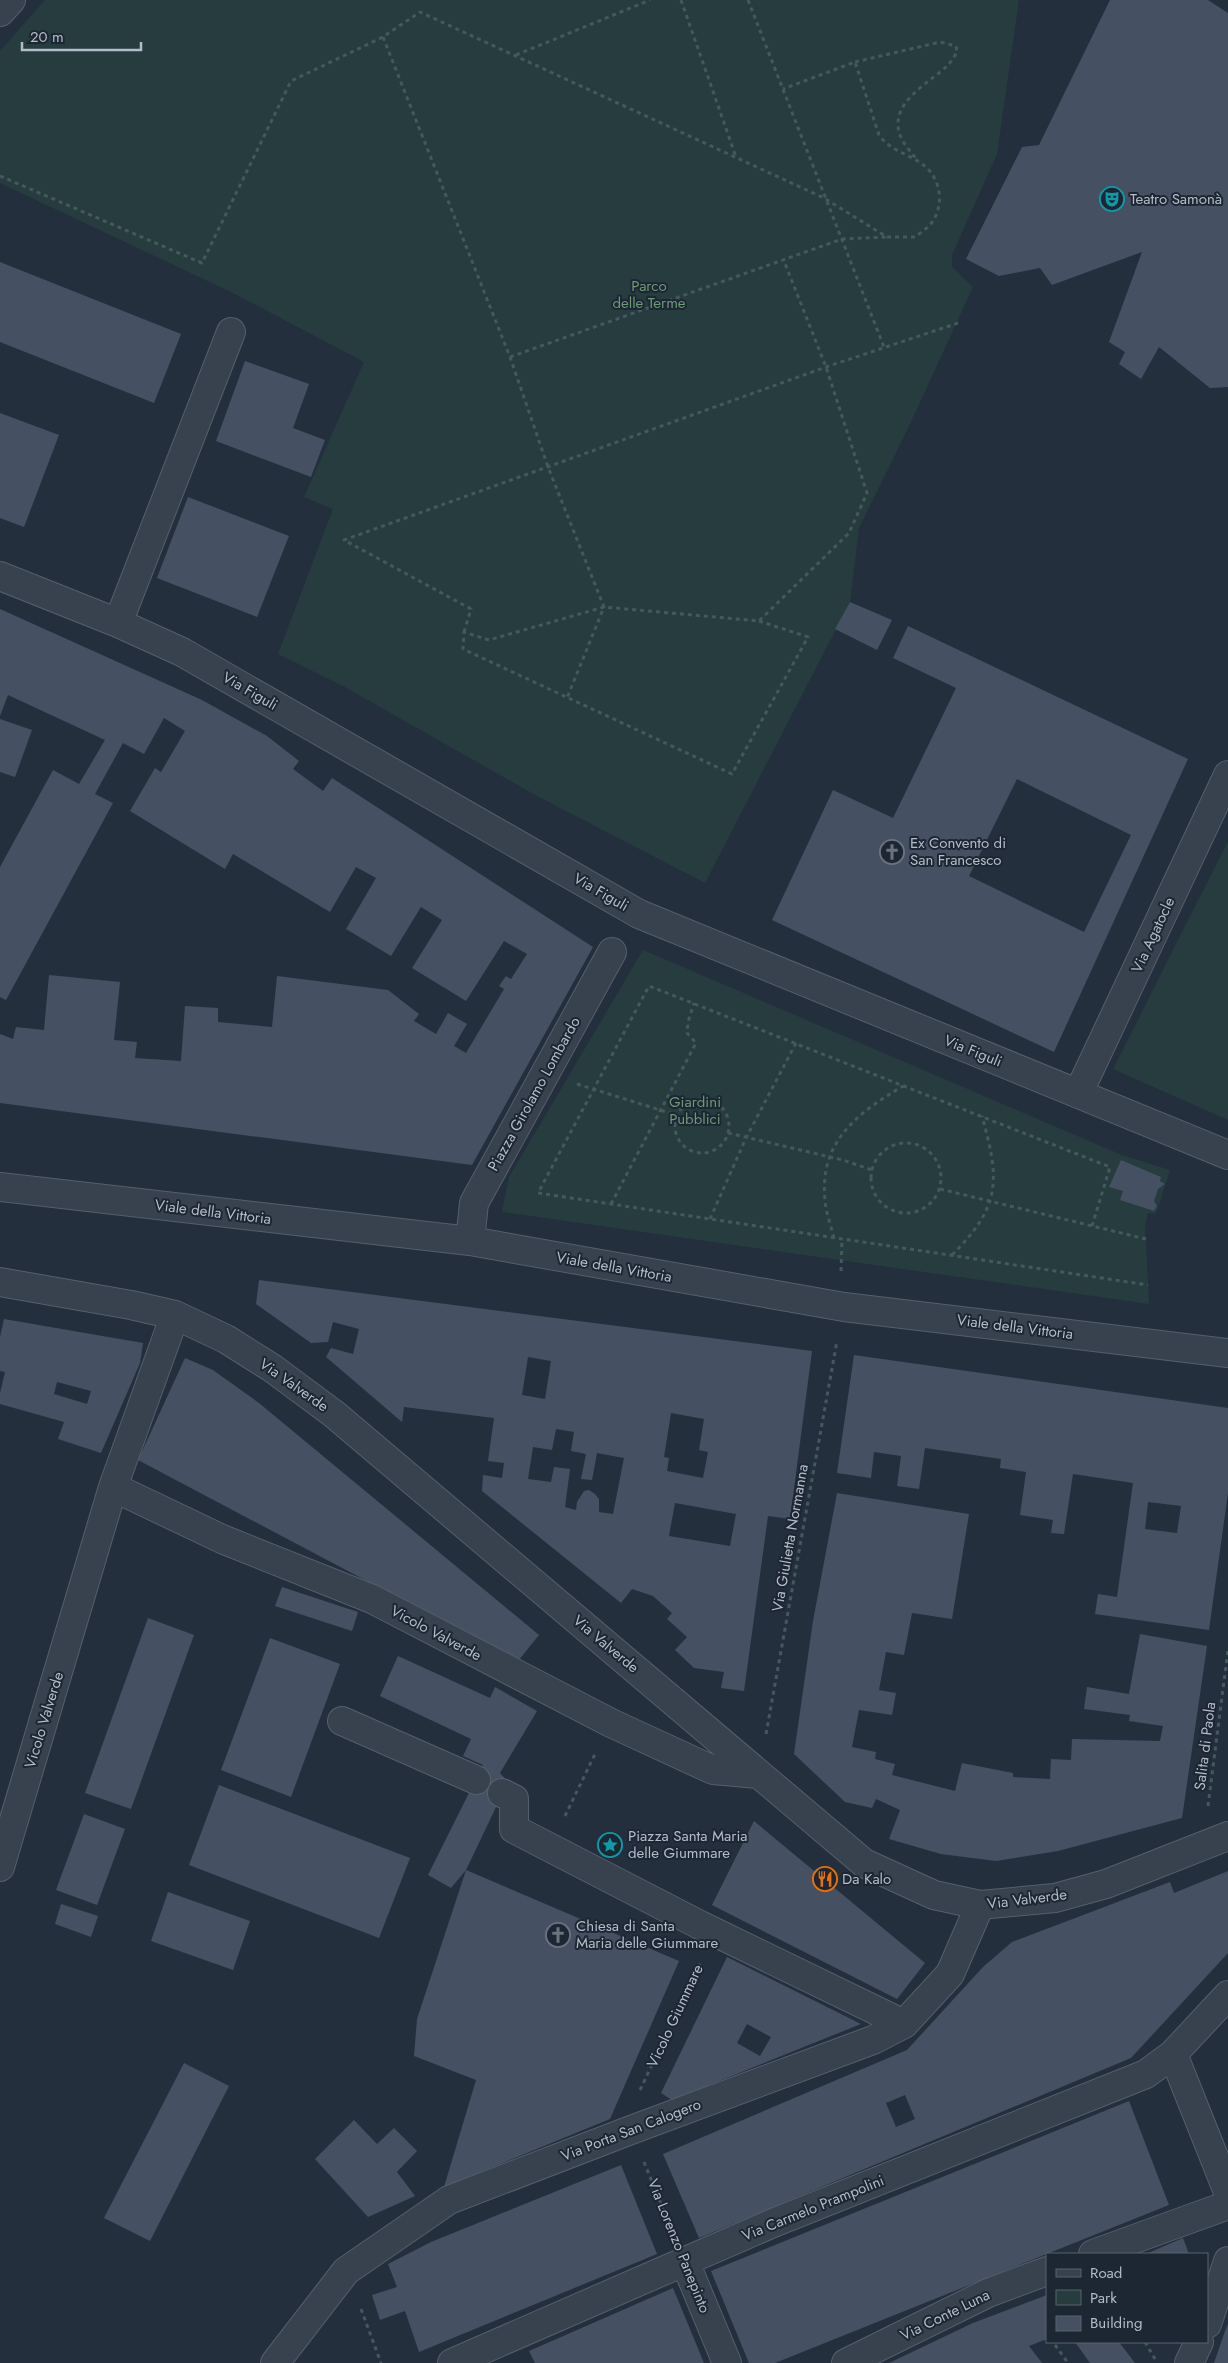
<svg xmlns="http://www.w3.org/2000/svg" width="1228" height="2363" viewBox="0 0 1228 2363" font-family="Jost,sans-serif">
	<rect width="100%" height="100%" fill="#242f3e"/>
	<!-- green -->
	<path fill="#263c3f" d="M 45,0 L 1019,0 L 997,154 L 952,255 L 952,267 L 973,287 L 910,424 L 859,528 L 850,602 L 705,883 L 537,796 L 343,686 L 278,654 L 333,509 L 304,497 L 364,362 L 233,293 L 0,183 L 0,51 Z
		M 1228,841 L 1228,1120 L 1113,1069 Z
		M 643,950 L 1122,1155 L 1170,1170 L 1156,1214 L 1148,1213 L 1145,1226 L 1149,1304 L 502,1212 L 509,1177 Z"/>
	<!-- building -->
	<path fill="#455162" fill-rule="evenodd" d="M 1110,0 L 1208,0 L 1228,13 L 1228,387 L 1210,388 L 1159,347 L 1141,379 L 1119,364 L 1125,352 L 1109,342 L 1142,252 L 1052,285 L 1040,268 L 999,276 L 966,259 L 1022,147 L 1039,145 Z
		M 0,262 L 181,334 L 154,403 L 0,342 Z
		M 245,361 L 309,384 L 293,428 L 325,440 L 311,477 L 216,441 Z
		M 0,413 L 59,435 L 24,527 L 0,518 Z
		M 188,497 L 289,536 L 257,617 L 157,578 Z
		M 850,602 L 892,620 L 877,650 L 835,629 Z
		M 0,609 L 202,700 L 267,736 L 299,761 L 293,769 L 323,791 L 332,778 L 593,947 L 472,1165 L 0,1103 L 0,1034 L 13,1039 L 16,1027 L 44,1030 L 49,975 L 120,982 L 114,1040 L 137,1042 L 135,1058 L 181,1061 L 185,1006 L 218,1008 L 218,1022 L 272,1027 L 277,976 L 388,990 L 419,1014 L 414,1021 L 436,1034 L 448,1013 L 467,1024 L 454,1046 L 466,1053 L 504,989 L 499,986 L 506,976 L 511,979 L 527,954 L 504,941 L 466,1001 L 412,968 L 442,920 L 421,907 L 391,956 L 346,929 L 376,878 L 356,867 L 330,912 L 233,854 L 225,869 L 130,811 L 155,768 L 161,772 L 185,731 L 164,718 L 144,754 L 123,743 L 95,794 L 113,803 L 6,1000 L 0,997 L 0,867 L 53,770 L 79,784 L 105,740 L 8,695 L 0,716 Z
		M 908,626 L 1188,759 L 1054,1052 L 772,920 L 833,790 L 893,818 L 956,688 L 893,658 ZM 1017,779 L 1131,835 L 1084,932 L 969,876 Z
		M 0,719 L 32,730 L 15,777 L 0,772 Z
		M 1121,1160 L 1161,1177 L 1160,1181 L 1165,1184 L 1158,1189 L 1154,1201 L 1157,1206 L 1154,1211 L 1120,1200 L 1123,1191 L 1109,1187 Z
		M 259,1280 L 812,1351 L 790,1519 L 768,1516 L 744,1691 L 721,1688 L 724,1672 L 694,1668 L 675,1650 L 687,1637 L 667,1619 L 672,1613 L 653,1596 L 632,1589 L 621,1603 L 482,1491 L 483,1475 L 502,1478 L 504,1463 L 488,1461 L 494,1418 L 404,1407 L 402,1422 L 326,1357 L 331,1348 L 353,1354 L 359,1329 L 333,1322 L 328,1342 L 311,1343 L 256,1304 ZM 528,1357 L 551,1361 L 545,1399 L 522,1395 ZM 671,1413 L 704,1419 L 699,1450 L 708,1452 L 703,1478 L 667,1471 L 669,1458 L 664,1457 ZM 556,1429 L 574,1432 L 571,1451 L 586,1454 L 581,1479 L 592,1480 L 597,1453 L 624,1458 L 613,1514 L 599,1512 L 599,1499 L 595,1494 L 589,1490 L 584,1491 L 577,1502 L 576,1510 L 565,1507 L 570,1469 L 554,1467 L 551,1482 L 528,1479 L 533,1447 L 552,1450 ZM 675,1503 L 736,1514 L 730,1546 L 669,1536 Z
		M 4,1319 L 143,1343 L 140,1363 L 101,1453 L 58,1439 L 64,1422 L 0,1404 L 0,1393 L 5,1372 L 0,1371 L 0,1337 ZM 57,1382 L 91,1391 L 87,1404 L 54,1394 Z
		M 854,1355 L 1228,1408 L 1228,1493 L 1209,1630 L 1095,1614 L 1098,1594 L 1117,1597 L 1133,1483 L 1073,1474 L 1064,1534 L 1051,1533 L 1053,1520 L 1020,1515 L 1026,1472 L 1000,1468 L 1001,1459 L 925,1448 L 919,1489 L 897,1486 L 901,1456 L 874,1452 L 871,1478 L 837,1473 ZM 1148,1502 L 1181,1506 L 1177,1533 L 1145,1529 Z
		M 185,1358 L 213,1370 L 259,1403 L 539,1635 L 518,1661 L 138,1460 Z
		M 837,1493 L 969,1514 L 952,1619 L 912,1613 L 904,1655 L 886,1652 L 879,1690 L 896,1693 L 892,1715 L 859,1710 L 852,1747 L 876,1752 L 875,1759 L 895,1764 L 892,1775 L 955,1791 L 962,1763 L 1013,1773 L 1013,1777 L 1050,1779 L 1051,1759 L 1071,1760 L 1072,1739 L 1160,1741 L 1163,1726 L 1129,1721 L 1130,1715 L 1084,1709 L 1087,1687 L 1129,1694 L 1140,1634 L 1207,1646 L 1182,1818 L 1058,1851 L 996,1861 L 941,1854 L 889,1839 L 900,1810 L 876,1799 L 872,1808 L 845,1802 L 794,1754 L 813,1621 Z
		M 282,1587 L 358,1612 L 352,1631 L 275,1606 Z
		M 148,1618 L 194,1635 L 131,1809 L 85,1793 Z
		M 270,1638 L 340,1664 L 291,1797 L 221,1770 Z
		M 398,1656 L 490,1698 L 495,1687 L 537,1711 L 500,1773 L 508,1782 L 466,1870 L 451,1888 L 428,1875 L 483,1765 L 463,1756 L 471,1739 L 380,1696 Z
		M 219,1785 L 410,1858 L 379,1938 L 189,1865 Z
		M 84,1814 L 125,1829 L 97,1905 L 56,1890 Z
		M 754,1821 L 925,1963 L 897,1999 L 712,1905 Z
		M 466,1870 L 679,1961 L 610,2119 L 444,2187 L 476,2080 L 414,2056 L 417,2019 Z
		M 1228,1871 L 1228,1953 L 1131,2058 L 699,2238 L 663,2154 L 907,2050 L 983,1967 L 1012,1942 L 1170,1882 L 1174,1893 ZM 905,2095 L 915,2119 L 896,2127 L 886,2103 Z
		M 168,1892 L 250,1921 L 233,1970 L 151,1941 Z
		M 61,1904 L 98,1916 L 91,1937 L 55,1924 Z
		M 727,1957 L 861,2024 L 672,2100 L 661,2093 ZM 747,2024 L 771,2037 L 760,2056 L 737,2043 Z
		M 184,2063 L 229,2086 L 150,2241 L 104,2218 Z
		M 1129,2101 L 1169,2205 L 775,2363 L 749,2363 L 711,2271 Z
		M 354,2120 L 377,2144 L 394,2128 L 417,2151 L 397,2172 L 415,2196 L 368,2217 L 315,2159 Z
		M 621,2165 L 657,2254 L 419,2352 L 405,2311 L 380,2320 L 372,2295 L 397,2287 L 388,2264 L 431,2242 Z
		M 1183,2238 L 1189,2254 L 1146,2254 Z
		M 673,2288 L 704,2363 L 535,2363 L 529,2351 Z
		M 1047,2295 L 1047,2339 L 1029,2346 L 1042,2363 L 889,2363 L 973,2323 Z
		M 1228,2324 L 1228,2363 L 1214,2363 L 1225,2331 Z
		M 1075,2342 L 1119,2342 L 1135,2363 L 1090,2363 Z"/>
	<g fill="none" stroke-linecap="round" stroke-linejoin="round">
		<defs>
			<path id="minor" d="M 0,12 L 11,0
				M 0,576 L 118,623 L 182,652 L 639,914 L 1228,1155
				M 118,623 L 231,332
				M 1078,1094 L 1228,775
				M 0,1187 L 470,1241 L 844,1307 L 1228,1353
				M 470,1241 L 474,1203 L 612,952
				M 0,1282 L 131,1305 L 175,1315 L 226,1339 L 272,1368 L 334,1414 L 864,1863 L 934,1895 L 980,1905 L 1055,1898 L 1106,1884 L 1228,1836
				M 113,1487 L 222,1539 L 372,1599 L 611,1723 L 713,1770 L 758,1774
				M 342,1721 L 476,1780
				M 502,1793 L 514,1799 L 514,1829 L 700,1925 L 904,2024
				M 0,1867 L 113,1487 L 175,1315
				M 1173,2054 L 1228,2192
				M 1093,2254 L 1228,2205
				M 685,2262 L 727,2363
				M 1207,2324 L 1228,2261
				M 275,2363 L 346,2271 L 449,2200 L 631,2130 L 873,2040 L 904,2024 L 950,1974 L 980,1905
				M 452,2363 L 773,2223 L 1146,2074 L 1173,2054 L 1228,1995
				M 846,2363 L 988,2293 L 1047,2271
				M 1189,2363 L 1199,2342"/>
		</defs>
		<!-- minor casing -->
		<use href="#minor" stroke="#565f6c" stroke-width="30"/>
		<!-- path -->
		<path stroke="#44595c" stroke-width="3" stroke-dasharray="4 4" stroke-linecap="butt" d="M 681,0 L 736,157
			M 748,0 L 884,347
			M 383,37 L 510,357 L 548,467 L 604,607 L 567,698
			M 516,55 L 650,0
			M 855,62 L 940,42 L 956,46 L 957,52 C 954,57 951,62 948,65 C 931,82 891,101 899,132 C 902,143 911,152 918,161
			M 0,176 L 202,263 L 291,81 L 383,37 L 420,12 L 824,198 L 887,237 L 915,237 C 920,233 926,229 930,225 C 944,208 942,183 927,168 C 912,154 892,153 879,135 L 855,62 L 783,89
			M 510,357 L 842,239 L 886,237
			M 759,621 L 808,637 L 732,774 L 463,649 L 464,632 L 489,640 L 604,607 L 759,621 L 849,533 L 867,493 L 826,367 L 784,261
			M 464,632 L 471,609 L 344,540 L 826,367 L 958,323
			M 577,1084 L 676,1115
			M675 1126a27 27 0 1 1 54 0a27 27 0 1 1-54 0Z
			M 728,1133 L 843,1160 L 872,1170
			M871 1178a35 35 0 1 1 70 0a35 35 0 1 1-70 0Z
			M 940,1189 L 1146,1239
			M 611,1204 L 696,1043 L 687,1033 L 688,1022 L 694,1003
			M 710,1219 L 746,1138 L 796,1043
			M 1092,1226 L 1110,1167 L 649,986 L 538,1193 L 1148,1285
			M 834,1238 C 831,1226 826,1213 825,1200 C 819,1141 858,1113 903,1086
			M 952,1255 C 1001,1206 1000,1181 982,1116
			M 841,1271 L 842,1239
			M 766,1734 L 837,1341
			M 1208,1806 L 1228,1650
			M 565,1816 L 595,1754
			M 640,2090 L 701,1962
			M 644,2162 L 672,2231
			M 361,2309 L 381,2363
			M 1145,2342 L 1155,2359
			M 1055,2345 L 1068,2363"/>
		<!-- minor -->
		<use href="#minor" stroke="#38414e" stroke-width="28"/>
	</g>
	<!-- icons -->
	<defs>
		<symbol id="theatre-ring" viewBox="-11 -11 22 22"><circle r="9.5" fill="#1d2633" stroke="#0f9aa8" stroke-width="1.5"/><path d="M-5-5.5Q0-4 5-5.5V0Q5 5 0 6Q-5 5-5 0ZM-3.3-2.5H-1v1.5H-3.3ZM1-2.5H3.3v1.5H1ZM-2.8 1Q0 5.5 2.8 1Z" fill="#0f9aa8"/></symbol>
		<symbol id="church-ring" viewBox="-11 -11 22 22"><circle r="9.5" fill="#1d2633" stroke="#6b7280" stroke-width="1.5"/><path d="M-1.2-6h2.4v3.5h3.3v2.4h-3.3V6h-2.4V-.1h-3.3v-2.4h3.3Z" fill="#6b7280"/></symbol>
		<symbol id="sight-ring" viewBox="-11 -11 22 22"><circle r="9.5" fill="#1d2633" stroke="#0f9aa8" stroke-width="1.5"/><path d="M0-6L1.8-2.2L6-1.7L2.9 1.2L3.7 5.4L0 3.3L-3.7 5.4L-2.9 1.2L-6-1.7L-1.8-2.2Z" fill="#0f9aa8"/></symbol>
		<symbol id="restaurant-ring" viewBox="-11 -11 22 22"><circle r="9.5" fill="#1d2633" stroke="#e8710a" stroke-width="1.5"/><path d="M-5-6h1v4h1v-4h1v4h1v-4h1v5L-1.5 .5V6h-2V.5L-5-1ZM5-6V6H3V1.5H1.5Q1.5-4 5-6Z" fill="#e8710a"/></symbol>
	</defs>
	<g fill-rule="evenodd">
		<use href="#theatre-ring" x="1098" y="185" width="28" height="28"/>
		<use href="#church-ring" x="878" y="838" width="28" height="28"/>
		<use href="#sight-ring" x="596" y="1831" width="28" height="28"/>
		<use href="#restaurant-ring" x="811" y="1865" width="28" height="28"/>
		<use href="#church-ring" x="544" y="1921" width="28" height="28"/>
	</g>
	<g text-anchor="middle" dominant-baseline="central" stroke-width="4" stroke-linejoin="round" paint-order="stroke">
		<!-- poi labels -->
		<g font-size="15" fill="#b4bcc9" stroke="#1d2633" text-anchor="start">
			<text x="1130" y="199">Teatro Samonà</text>
			<text x="910" y="843">Ex Convento di<tspan x="910" dy="17">San Francesco</tspan></text>
			<text x="628" y="1836">Piazza Santa Maria<tspan x="628" dy="17">delle Giummare</tspan></text>
			<text x="842" y="1879">Da Kalo</text>
			<text x="576" y="1926">Chiesa di Santa<tspan x="576" dy="17">Maria delle Giummare</tspan></text>
		</g>
		<!-- park labels -->
		<g font-size="15" fill="#6b9a76" stroke="#1d2633">
			<text x="649" y="286">Parco<tspan x="649" dy="17">delle Terme</tspan></text>
			<text x="695" y="1102">Giardini<tspan x="695" dy="17">Pubblici</tspan></text>
		</g>
		<!-- street labels -->
		<g font-size="15" fill="#b4bcc9" stroke="#1d2633">
			<text transform="translate(250 691) rotate(30)">Via Figuli</text>
			<text transform="translate(601 892) rotate(30)">Via Figuli</text>
			<text transform="translate(1153 935) rotate(-65)">Via Agatocle</text>
			<text transform="translate(973 1051) rotate(22)">Via Figuli</text>
			<text transform="translate(534 1094) rotate(-61)">Piazza Girolamo Lombardo</text>
			<text transform="translate(213 1212) rotate(7)">Viale della Vittoria</text>
			<text transform="translate(614 1267) rotate(10)">Viale della Vittoria</text>
			<text transform="translate(1015 1327) rotate(7)">Viale della Vittoria</text>
			<text transform="translate(294 1385) rotate(35)">Via Valverde</text>
			<text transform="translate(790 1538) rotate(-80)">Via Giulietta Normanna</text>
			<text transform="translate(436 1633) rotate(28)">Vicolo Valverde</text>
			<text transform="translate(606 1644) rotate(40)">Via Valverde</text>
			<text transform="translate(44 1720) rotate(-73)">Vicolo Valverde</text>
			<text transform="translate(1205 1746) rotate(-83)">Salita di Paola</text>
			<text transform="translate(1027 1899) rotate(-7)">Via Valverde</text>
			<text transform="translate(675 2016) rotate(-65)">Vicolo Giummare</text>
			<text transform="translate(631 2130) rotate(-21)">Via Porta San Calogero</text>
			<text transform="translate(813 2208) rotate(-22)">Via Carmelo Prampolini</text>
			<text transform="translate(679 2246) rotate(68)">Via Lorenzo Panepinto</text>
			<text transform="translate(945 2315) rotate(-26)">Via Conte Luna</text>
		</g>
	</g>
	<!-- legend -->
	<rect x="1046" y="2253" width="162" height="90" fill="#1d2633" stroke="#59626f"/>
	<rect x="1056" y="2269" width="25" height="8" fill="#38414e" stroke="#59626f"/>
	<text x="1090" y="2278" font-size="15" fill="#b4bcc9">Road</text>
	<rect x="1056" y="2290" width="25" height="15" fill="#263c3f" stroke="#59626f"/>
	<text x="1090" y="2303" font-size="15" fill="#b4bcc9">Park</text>
	<rect x="1056" y="2316" width="25" height="15" fill="#455162" stroke="#59626f"/>
	<text x="1090" y="2328" font-size="15" fill="#b4bcc9">Building</text>
	<!-- scale -->
	<path d="M22 42v8h119v-8" fill="none" stroke="#b4bcc9" stroke-width="2.5"/>
	<text x="30" y="42" font-size="15" fill="#b4bcc9" stroke="#1d2633" stroke-width="4" paint-order="stroke">20 m</text>
</svg>
